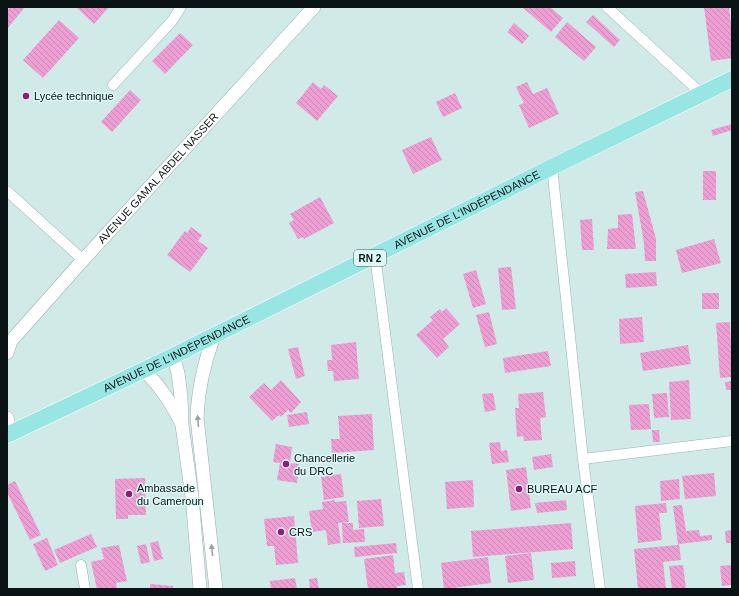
<svg xmlns="http://www.w3.org/2000/svg" width="739" height="596" viewBox="0 0 739 596" font-family="Arial,sans-serif">
	<defs>
		<pattern id="building-back-hatch" width="6" height="6" patternUnits="userSpaceOnUse"><rect width="6" height="6" fill="#ed9ed3"/><path d="M-1 5l2 2M0 0l6 6M5-1l2 2" fill="none" stroke="#ca87b4"/></pattern>
	</defs>
	<rect width="100%" height="100%" fill="#d0eae8"/>
	<!-- building -->
	<path fill="url(#building-back-hatch)" d="M 10,7 L 25,7 L 7,29 L 7,11 Z
		M 76,7 L 109,7 L 94,24 Z
		M 522,7 L 550,7 L 563,18 L 551,32 Z
		M 704,7 L 729,7 L 732,33 L 732,58 L 711,61 Z
		M 593,15 L 620,40 L 614,47 L 586,22 Z
		M 59,20 L 79,38 L 43,78 L 23,60 Z
		M 567,22 L 596,47 L 584,61 L 555,37 Z
		M 514,23 L 529,36 L 522,44 L 507,32 Z
		M 180,33 L 193,45 L 165,74 L 152,61 Z
		M 313,82 L 321,89 L 324,85 L 338,96 L 317,121 L 296,103 Z
		M 527,82 L 533,94 L 547,88 L 559,114 L 529,128 L 519,105 L 524,103 L 516,87 Z
		M 130,90 L 141,100 L 112,132 L 101,122 Z
		M 455,93 L 462,108 L 443,117 L 436,102 Z
		M 732,124 L 732,130 L 713,136 L 711,130 Z
		M 431,137 L 442,160 L 413,174 L 402,150 Z
		M 703,171 L 716,171 L 716,200 L 703,200 Z
		M 643,191 L 656,239 L 656,261 L 645,261 L 644,243 L 635,192 Z
		M 320,197 L 334,223 L 304,239 L 303,237 L 298,239 L 289,223 L 294,220 L 290,214 Z
		M 632,214 L 636,249 L 607,249 L 608,229 L 618,228 L 618,215 Z
		M 592,219 L 594,250 L 582,250 L 580,220 Z
		M 191,227 L 202,235 L 198,241 L 208,248 L 190,272 L 167,255 L 185,231 L 187,233 Z
		M 714,239 L 721,263 L 682,273 L 676,250 Z
		M 511,267 L 516,309 L 502,310 L 498,268 Z
		M 476,270 L 486,304 L 473,308 L 463,274 Z
		M 656,272 L 657,286 L 626,288 L 625,274 Z
		M 702,293 L 719,293 L 719,309 L 702,309 Z
		M 446,308 L 460,324 L 443,339 L 449,347 L 437,358 L 416,335 L 433,320 L 430,317 L 440,309 L 442,312 Z
		M 489,312 L 497,344 L 485,347 L 476,315 Z
		M 642,317 L 644,342 L 620,344 L 619,319 Z
		M 730,322 L 732,377 L 720,378 L 716,323 Z
		M 356,342 L 359,379 L 334,381 L 333,371 L 328,371 L 327,360 L 332,360 L 331,345 Z
		M 688,345 L 691,364 L 643,371 L 640,353 Z
		M 298,347 L 305,376 L 296,379 L 288,349 Z
		M 548,351 L 551,366 L 505,373 L 503,358 Z
		M 281,380 L 301,402 L 291,413 L 288,410 L 281,417 L 279,415 L 272,421 L 249,397 L 264,383 L 271,390 Z
		M 689,380 L 691,419 L 671,420 L 669,382 Z
		M 732,381 L 732,390 L 726,390 L 725,382 Z
		M 543,392 L 546,417 L 540,418 L 542,440 L 524,441 L 523,436 L 517,437 L 515,408 L 519,408 L 518,394 Z
		M 493,393 L 496,410 L 485,412 L 482,394 Z
		M 667,393 L 669,417 L 654,418 L 652,394 Z
		M 649,404 L 651,429 L 631,430 L 629,405 Z
		M 307,412 L 309,424 L 289,427 L 287,415 Z
		M 372,414 L 374,450 L 332,453 L 331,439 L 340,439 L 338,416 Z
		M 652,430 L 659,430 L 660,442 L 653,442 Z
		M 500,442 L 501,451 L 507,450 L 509,462 L 492,464 L 489,443 Z
		M 276,444 L 292,447 L 290,463 L 299,464 L 297,483 L 277,480 L 280,463 L 273,462 Z
		M 551,454 L 553,467 L 534,470 L 532,457 Z
		M 526,467 L 531,508 L 511,511 L 506,470 Z
		M 714,473 L 716,496 L 685,499 L 682,476 Z
		M 341,474 L 344,497 L 324,500 L 321,477 Z
		M 145,478 L 146,515 L 128,515 L 128,519 L 116,519 L 115,479 Z
		M 679,479 L 680,499 L 661,501 L 660,481 Z
		M 473,480 L 474,507 L 447,509 L 445,482 Z
		M 15,481 L 41,535 L 30,540 L 7,492 L 7,485 Z
		M 381,499 L 384,526 L 359,528 L 357,501 Z
		M 335,500 L 335,502 L 346,501 L 349,522 L 338,523 L 341,543 L 328,545 L 326,530 L 312,532 L 309,511 L 323,509 L 322,502 Z
		M 566,500 L 567,510 L 537,513 L 535,503 Z
		M 666,503 L 667,513 L 659,513 L 662,540 L 638,543 L 635,506 Z
		M 682,505 L 686,531 L 699,530 L 700,536 L 712,535 L 712,540 L 679,544 L 681,560 L 663,562 L 666,589 L 638,589 L 634,549 L 678,545 L 673,506 Z
		M 294,516 L 298,563 L 276,565 L 274,546 L 267,546 L 264,519 Z
		M 342,523 L 353,523 L 353,530 L 364,529 L 365,542 L 343,543 Z
		M 571,523 L 573,549 L 473,557 L 471,531 Z
		M 732,530 L 732,543 L 726,543 L 725,531 Z
		M 91,534 L 97,547 L 60,563 L 54,550 Z
		M 47,538 L 58,565 L 45,571 L 33,544 Z
		M 158,541 L 163,559 L 154,561 L 150,543 Z
		M 396,543 L 397,553 L 355,557 L 354,547 Z
		M 146,544 L 150,562 L 141,564 L 137,546 Z
		M 119,545 L 127,581 L 116,583 L 117,589 L 97,589 L 91,562 L 104,559 L 101,548 Z
		M 531,553 L 534,580 L 508,583 L 505,556 Z
		M 393,555 L 395,573 L 404,572 L 406,585 L 397,586 L 397,589 L 368,589 L 364,559 Z
		M 488,557 L 491,583 L 444,589 L 441,563 Z
		M 575,561 L 576,576 L 552,578 L 551,563 Z
		M 683,565 L 686,589 L 672,589 L 669,566 Z
		M 732,565 L 732,585 L 722,586 L 720,566 Z
		M 295,578 L 297,589 L 271,589 L 270,581 Z
		M 317,578 L 319,589 L 310,589 L 309,579 Z
		M 150,584 L 173,586 L 173,589 L 150,589 Z"/>
	<g fill="none" stroke-linecap="round" stroke-linejoin="round">
		<defs>
			<path id="minor" d="M 607,7 L 702,94
				M 113,85 L 172,21 L 181,7
				M 552,167 L 583,459 L 600,589
				M 7,191 L 83,260
				M 375,255 L 418,589
				M 583,459 L 732,441
				M 81,565 L 85,589"/>
			<g id="tertiary">
				<path d="M 214,336 C 204,363 198,388 197,418 L 216,589"/>
				<path id="s1" d="M 7,353 L 11,341 L 83,260 L 314,7"/>
				<path d="M 173,356 L 178,373 L 181,397 L 182,425 L 192,497 L 200,589"/>
				<path d="M 143,370 C 160,385 170,402 181,422"/>
				<path d="M 7,418 L 11,433"/>
			</g>
			<g id="primary">
				<path id="s2" d="M 7,435 L 173,356 L 552,167 L 732,79"/>
			</g>
		</defs>
		<!-- minor casing -->
		<use href="#minor" stroke="#98b1af" stroke-width="11"/>
		<!-- tertiary casing -->
		<use href="#tertiary" stroke="#98b1af" stroke-width="14"/>
		<!-- primary casing -->
		<use href="#primary" stroke="#fff" stroke-width="17"/>
		<!-- minor -->
		<use href="#minor" stroke="#fff" stroke-width="10"/>
		<!-- tertiary -->
		<use href="#tertiary" stroke="#fff" stroke-width="13"/>
		<!-- primary -->
		<use href="#primary" stroke="#97e6e3" stroke-width="16"/>
	</g>
	<!-- one-way arrows -->
	<defs><path id="oneway-solid" d="M-6-.8H1V-3.2L6.5 0L1 3.2V.8H-6Z"/></defs>
	<g fill="#9da1a1">
		<use href="#oneway-solid" transform="translate(198 421) rotate(-94)"/>
		<use href="#oneway-solid" transform="translate(212 550) rotate(-96)"/>
	</g>
	<!-- markers -->
	<g fill="#931b77" stroke="#ddf8f6" stroke-width="1.5">
		<circle cx="26" cy="96" r="4"/>
		<circle cx="286" cy="464" r="4"/>
		<circle cx="519" cy="489" r="4"/>
		<circle cx="129" cy="494" r="4"/>
		<circle cx="281" cy="532" r="4"/>
	</g>
	<g text-anchor="middle" dominant-baseline="central" stroke-width="3" stroke-linejoin="round" paint-order="stroke">
		<!-- shield labels -->
		<rect fill="#ddf8f6" stroke="#4a5858" stroke-width="1" x="354" y="250" width="32" height="16" rx="3"/>
		<g font-size="10" font-weight="bold" fill="#0b1414">
			<text x="370" y="258">RN 2</text>
		</g>
		<!-- poi labels -->
		<g font-size="11" fill="#0b1414" stroke="#ddf8f6" text-anchor="start">
			<text x="34" y="96">Lycée technique</text>
			<text x="294" y="458">Chancellerie<tspan x="294" dy="13">du DRC</tspan></text>
			<text x="137" y="488">Ambassade<tspan x="137" dy="13">du Cameroun</tspan></text>
			<text x="527" y="489">BUREAU ACF</text>
			<text x="289" y="532">CRS</text>
		</g>
		<!-- street labels -->
		<g font-size="11" fill="#0b1414" stroke="#ddf8f6">
			<text stroke="none"><textPath href="#s1" startOffset="232">AVENUE GAMAL ABDEL NASSER</textPath></text>
			<text stroke="none"><textPath href="#s2" startOffset="512">AVENUE DE L'INDÉPENDANCE</textPath></text>
			<text stroke="none"><textPath href="#s2" startOffset="188">AVENUE DE L'INDÉPENDANCE</textPath></text>
		</g>
	</g>
	<!-- border -->
	<rect width="739" height="596" fill="none" stroke="#0b1414" stroke-width="16"/>
</svg>
